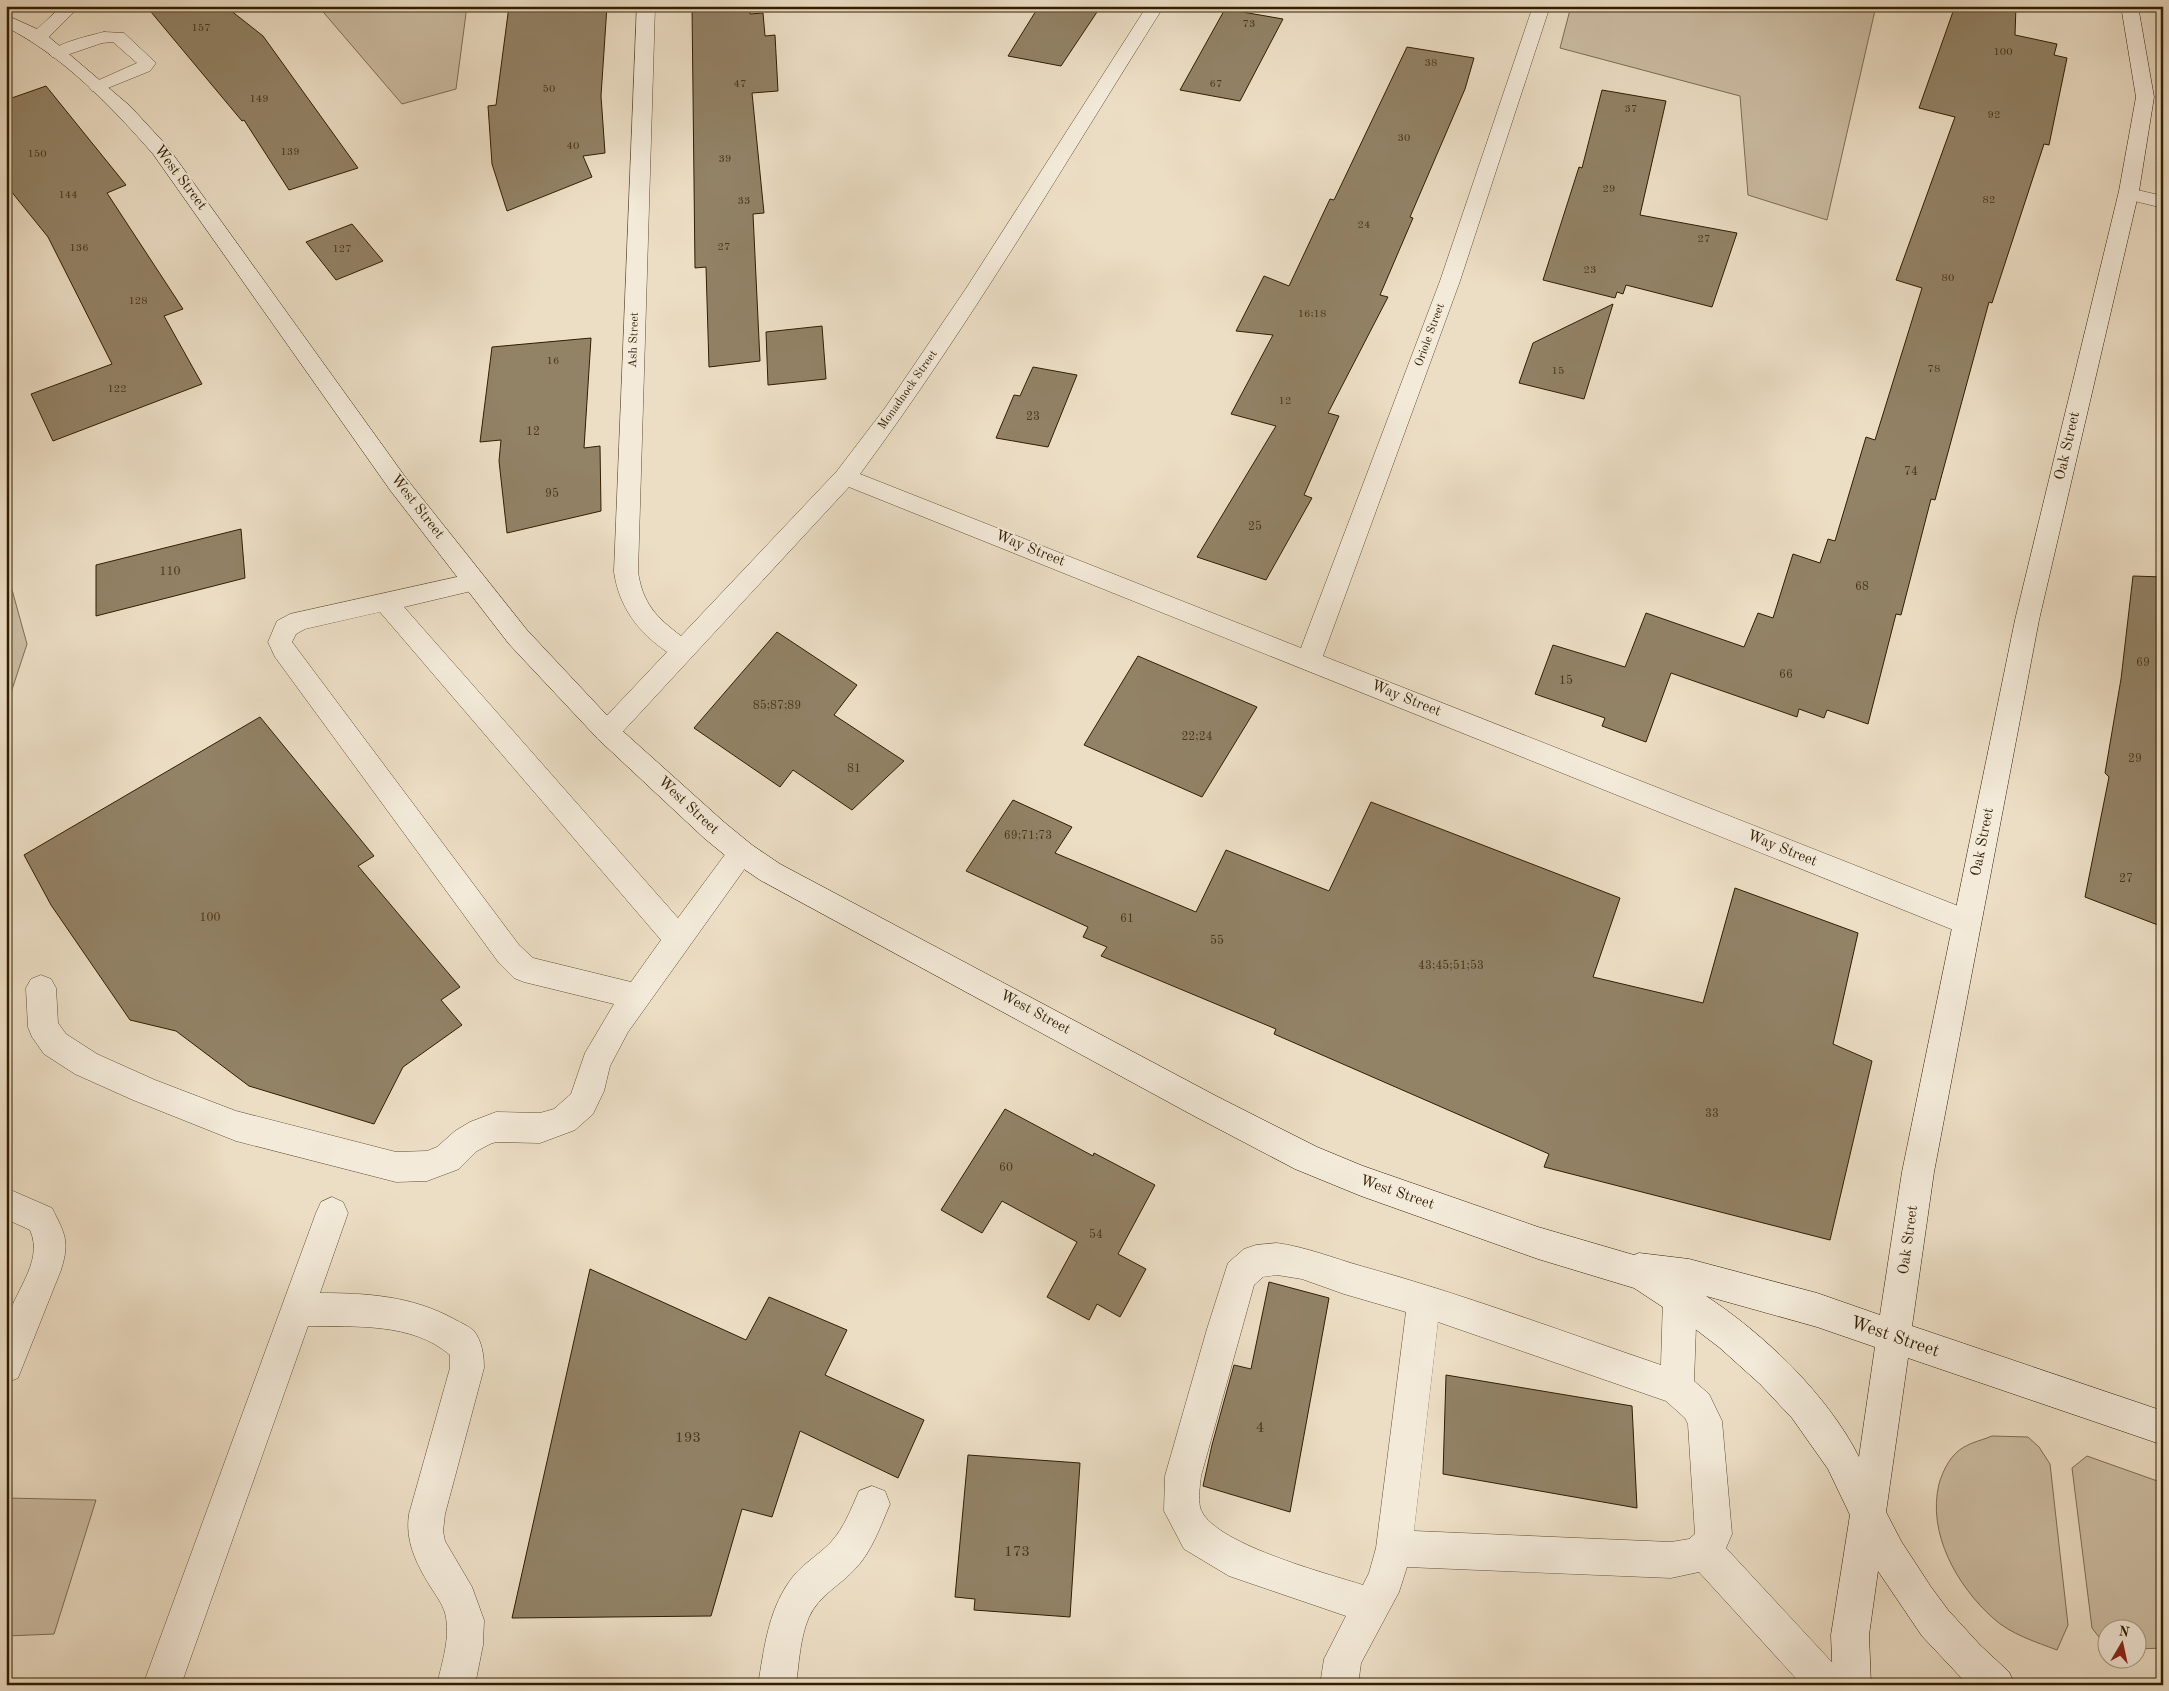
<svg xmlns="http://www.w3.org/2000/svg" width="2169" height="1691" viewBox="0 0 2169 1691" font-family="'Old Standard TT',serif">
	<rect width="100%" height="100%" fill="#ecdec5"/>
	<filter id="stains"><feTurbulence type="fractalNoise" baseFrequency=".004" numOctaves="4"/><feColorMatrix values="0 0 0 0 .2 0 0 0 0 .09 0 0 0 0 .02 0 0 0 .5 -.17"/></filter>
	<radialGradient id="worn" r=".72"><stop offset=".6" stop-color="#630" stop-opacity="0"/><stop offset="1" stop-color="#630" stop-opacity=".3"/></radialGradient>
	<!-- green -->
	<path fill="#ccbda4" stroke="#7e6e52" d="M 318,6 L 467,6 L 456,89 L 402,104 Z
		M 1571,6 L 1876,6 L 1827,220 L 1748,195 L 1740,96 L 1560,48 Z
		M 6,568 L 27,644 L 6,708 Z
		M 1992,1436 L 2028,1437 L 2039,1447 L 2050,1464 L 2068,1625 L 2057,1650 C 2036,1642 2010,1634 1993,1618 C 1957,1586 1927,1533 1939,1484 C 1943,1470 1951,1454 1964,1447 C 1972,1442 1983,1440 1992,1436 Z
		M 2087,1456 L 2163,1483 L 2163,1648 L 2137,1649 L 2136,1628 L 2106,1628 L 2106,1646 L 2092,1628 L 2072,1468 Z
		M 6,1498 L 96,1500 L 54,1634 L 6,1636 Z"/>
	<!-- building -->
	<path fill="#928266" stroke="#311e00" d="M 146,6 L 225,6 L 263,36 L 358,168 L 289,190 L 244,120 L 242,121 Z
		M 509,6 L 607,6 L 601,96 L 605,153 L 583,156 L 592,177 L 507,211 L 492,164 L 488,106 L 496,105 Z
		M 692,6 L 750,6 L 750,14 L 763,13 L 765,36 L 775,35 L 778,91 L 752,93 L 764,213 L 753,214 L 760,361 L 709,367 L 706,267 L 695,268 Z
		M 1039,6 L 1101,6 L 1061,66 L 1008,56 Z
		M 1955,6 L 2016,6 L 2015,35 L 2057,44 L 2054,55 L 2067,58 L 2049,145 L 2044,144 L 1992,303 L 1989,302 L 1935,500 L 1931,499 L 1901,615 L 1896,614 L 1868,724 L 1827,710 L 1824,718 L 1799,709 L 1797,717 L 1671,673 L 1646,742 L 1602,726 L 1605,718 L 1535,694 L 1553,645 L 1625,667 L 1646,613 L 1744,647 L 1758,613 L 1773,618 L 1793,554 L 1820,563 L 1828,539 L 1835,541 L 1866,437 L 1875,440 L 1922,288 L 1896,280 L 1955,117 L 1919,108 Z
		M 1225,9 L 1283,19 L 1240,101 L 1180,90 Z
		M 1407,47 L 1474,58 L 1465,89 L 1410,217 L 1413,218 L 1380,295 L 1388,297 L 1328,413 L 1339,416 L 1304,495 L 1312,498 L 1266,580 L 1197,557 L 1276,426 L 1231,414 L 1273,335 L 1236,331 L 1264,276 L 1289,286 L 1330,199 L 1334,200 Z
		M 46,86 L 126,185 L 107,193 L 183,309 L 164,316 L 202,384 L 53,441 L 31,394 L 112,364 L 48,237 L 6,185 L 6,100 Z
		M 1602,90 L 1666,101 L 1640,215 L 1737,233 L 1712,307 L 1626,285 L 1623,294 L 1617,292 L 1615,298 L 1543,280 L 1579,167 L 1582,168 Z
		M 352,224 L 383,261 L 336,280 L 306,242 Z
		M 1613,304 L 1584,399 L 1519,383 L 1533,343 Z
		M 822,326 L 826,379 L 768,385 L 766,332 Z
		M 591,338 L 584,448 L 600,446 L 601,511 L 507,533 L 499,461 L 501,440 L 480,442 L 492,347 Z
		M 1033,367 L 1077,375 L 1048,447 L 996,438 L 1014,395 L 1020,396 Z
		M 241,529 L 245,578 L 96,616 L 96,565 Z
		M 2133,576 L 2163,577 L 2163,927 L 2085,897 L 2109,777 L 2105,773 L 2121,679 Z
		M 777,632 L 857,685 L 834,715 L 904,761 L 852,810 L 793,770 L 780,787 L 694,728 Z
		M 1138,656 L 1257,707 L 1202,797 L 1084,745 Z
		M 260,717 L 374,856 L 358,866 L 460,987 L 441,1000 L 462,1025 L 403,1067 L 374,1124 L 249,1086 L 176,1031 L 130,1020 L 51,905 L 24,855 Z
		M 1013,800 L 1072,827 L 1055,853 L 1196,912 L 1226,850 L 1329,891 L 1371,802 L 1620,898 L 1593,977 L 1703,1003 L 1735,888 L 1858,933 L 1833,1044 L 1872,1061 L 1830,1240 L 1544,1167 L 1549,1154 L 1274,1034 L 1276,1029 L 1101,956 L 1107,947 L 1083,937 L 1088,927 L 966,871 Z
		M 1005,1109 L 1093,1156 L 1094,1153 L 1155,1185 L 1118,1254 L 1146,1269 L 1120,1317 L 1097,1304 L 1089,1320 L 1047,1297 L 1077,1242 L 1002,1201 L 982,1233 L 941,1210 Z
		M 590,1269 L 746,1340 L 769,1297 L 847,1330 L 825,1375 L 924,1420 L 898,1478 L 800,1431 L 772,1517 L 742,1509 L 711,1616 L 512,1618 Z
		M 1269,1282 L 1329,1298 L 1290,1512 L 1203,1486 L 1212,1445 L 1234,1365 L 1251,1369 Z
		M 1446,1375 L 1632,1406 L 1637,1508 L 1443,1474 Z
		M 968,1455 L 1080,1463 L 1070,1617 L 974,1610 L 975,1599 L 955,1597 Z"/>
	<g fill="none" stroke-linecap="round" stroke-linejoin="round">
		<defs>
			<path id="lane" d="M 104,32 L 124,33 L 156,63 L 150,71 L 98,92 L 92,91 L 89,87 L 92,83 L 137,63 L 113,42 L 102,43 L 58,58 L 52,57 L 49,53 C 56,43 92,35 104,32 Z
				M 475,573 L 484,576 L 487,582 L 484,588 L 404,607 L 678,918 L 732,845 L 742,841 L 752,845 L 756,853 L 628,1032 L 610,1066 L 604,1091 L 593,1114 L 575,1130 L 540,1143 L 496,1142 L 490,1144 L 477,1151 L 459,1169 L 427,1181 L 396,1182 L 236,1141 L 133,1100 L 75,1074 L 44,1054 L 32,1037 L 28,1027 L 26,988 L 31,979 L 41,975 L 51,979 L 56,988 L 58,1023 L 66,1034 L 97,1054 L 155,1080 L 236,1111 L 396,1152 L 427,1151 L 437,1147 L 455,1131 L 470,1122 L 496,1112 L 540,1113 L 554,1109 L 571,1094 L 585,1053 L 614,1004 L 524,982 L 514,978 L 499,963 L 275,657 L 268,642 L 277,621 L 290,614 ZM 380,612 L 661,940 L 631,982 L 533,958 L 519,945 L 292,642 L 296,634 L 305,629 Z
				M 6,1188 L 52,1208 C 65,1234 70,1241 61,1270 L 18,1378 L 6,1383 C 6,1364 3,1343 6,1325 C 11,1294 45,1263 30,1230 L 6,1219 Z
				M 332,1197 L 343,1202 L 348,1213 L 320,1293 C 367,1293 412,1296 454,1319 C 461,1323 469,1326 474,1331 C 482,1341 484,1356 484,1368 L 445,1514 L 443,1531 L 445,1541 L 472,1587 L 484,1620 L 483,1645 L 475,1685 L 437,1685 C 442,1662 451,1637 445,1613 C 442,1603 435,1594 430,1586 C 416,1563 405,1541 409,1514 L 450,1368 L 450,1355 C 412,1322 354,1327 308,1326 L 181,1685 L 143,1685 L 316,1213 L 321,1202 Z
				M 1277,1243 C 1306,1247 1333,1258 1361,1266 C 1463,1294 1561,1331 1661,1365 L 1663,1298 L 1668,1286 L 1680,1281 L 1692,1286 L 1697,1298 L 1694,1381 L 1709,1394 L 1722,1421 L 1732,1534 L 1726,1548 L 1841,1672 L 1847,1685 L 1802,1685 L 1699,1572 L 1671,1578 L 1407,1567 L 1399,1592 L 1361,1663 L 1358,1685 L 1320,1685 L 1324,1659 L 1346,1616 L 1229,1576 L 1184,1549 L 1164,1511 L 1165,1476 L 1207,1329 L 1228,1263 L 1244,1249 L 1256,1245 ZM 1277,1275 L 1302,1279 L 1344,1294 L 1406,1312 L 1376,1548 L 1369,1573 L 1363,1585 C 1329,1574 1209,1543 1200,1507 C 1198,1498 1200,1485 1201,1476 L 1254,1285 L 1263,1277 ZM 1438,1322 L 1666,1401 L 1685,1418 L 1688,1424 L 1695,1534 L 1689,1539 L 1671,1542 L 1414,1531 Z
				M 872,1486 L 885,1491 L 890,1504 C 881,1525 872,1551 856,1568 C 841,1585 819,1595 809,1617 C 800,1638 799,1663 796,1685 L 758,1685 C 764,1649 768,1612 789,1582 C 800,1565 818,1556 831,1542 C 844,1528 851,1509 859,1491 Z"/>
			<path id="street" d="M 637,6 L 655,6 L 638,572 C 643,604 656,617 681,636 L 837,471 L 885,408 L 967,287 L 1147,6 L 1164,6 C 1065,163 970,325 860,474 L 1301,648 L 1440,281 L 1533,6 L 1550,6 L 1460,281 L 1323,656 L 1976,913 L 1980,922 L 1976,931 L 1966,934 L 1956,931 L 849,487 L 616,739 L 607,742 L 598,739 L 594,732 L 598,725 L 667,652 C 638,632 619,607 614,572 Z
				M 2129,188 L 2163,196 L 2163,208 L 2122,198 L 2119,194 L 2122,190 Z"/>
			<path id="secondary" d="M 62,6 L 80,6 L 49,37 L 130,106 L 167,146 L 406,478 L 527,630 L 616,725 L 724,822 L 752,845 L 780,864 L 1218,1097 L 1317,1147 L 1363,1166 L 1538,1227 L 1634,1255 L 1639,1253 L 1689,1259 L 1817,1293 L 1880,1315 L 1902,1172 L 2015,620 L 2119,191 L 2136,97 L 2121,6 L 2138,6 L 2154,97 L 2139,191 L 2039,620 L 1934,1172 L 1912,1326 L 2163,1411 L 2163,1445 L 1908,1358 L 1886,1512 L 1901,1541 L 1931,1587 L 1948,1610 L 1980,1645 L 2009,1672 L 2015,1685 L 1968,1685 L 1922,1636 L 1878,1571 L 1869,1635 L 1871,1685 L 1833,1685 L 1831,1635 L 1850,1515 L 1828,1469 L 1792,1418 L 1760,1384 L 1720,1348 L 1690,1325 L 1634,1288 L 1538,1259 L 1361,1196 L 1295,1169 L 1196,1117 L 760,880 L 732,861 L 704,838 L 598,739 L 509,644 L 390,490 L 153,154 C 111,106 63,56 6,27 L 6,15 L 37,29 ZM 1706,1296 L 1817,1327 L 1875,1347 L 1859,1457 C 1827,1394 1764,1334 1706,1296 Z"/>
		</defs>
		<!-- lane casing -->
		<use href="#lane" stroke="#604e31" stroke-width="1"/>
		<!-- street casing -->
		<use href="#street" stroke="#604e31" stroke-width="1"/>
		<!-- secondary casing -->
		<use href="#secondary" stroke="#311e00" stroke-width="1"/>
		<!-- lane -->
		<use href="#lane" fill="#f3ead9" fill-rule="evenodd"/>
		<!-- street -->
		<use href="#street" fill="#f3ead9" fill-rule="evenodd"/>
		<!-- secondary -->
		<use href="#secondary" fill="#f3ead9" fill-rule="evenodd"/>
	</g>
	<g text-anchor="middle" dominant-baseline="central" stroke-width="4" stroke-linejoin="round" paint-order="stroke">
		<!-- far-number labels -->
		<g font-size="11" fill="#49371a">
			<text x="1249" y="24">73</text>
			<text x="201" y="28">157</text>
			<text x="2003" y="52">100</text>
			<text x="1431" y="63">38</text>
			<text x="740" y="84">47</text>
			<text x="1216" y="84">67</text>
			<text x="549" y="89">50</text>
			<text x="259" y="99">149</text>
			<text x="1631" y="109">37</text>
			<text x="1994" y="115">92</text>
			<text x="1404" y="138">30</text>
			<text x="573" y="146">40</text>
			<text x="290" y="152">139</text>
			<text x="37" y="154">150</text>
			<text x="725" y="159">39</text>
			<text x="1609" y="189">29</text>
			<text x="68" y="195">144</text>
			<text x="1989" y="200">82</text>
			<text x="744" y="201">33</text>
			<text x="1364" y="225">24</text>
			<text x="1704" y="239">27</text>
			<text x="724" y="247">27</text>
			<text x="79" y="248">136</text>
			<text x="342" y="249">127</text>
			<text x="1590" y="270">23</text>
			<text x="1948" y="278">80</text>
			<text x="138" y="301">128</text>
			<text x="1312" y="314">16;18</text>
			<text x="553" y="361">16</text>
			<text x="1934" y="369">78</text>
			<text x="1558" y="371">15</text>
			<text x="117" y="389">122</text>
			<text x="1285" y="401">12</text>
		</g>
		<!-- far-street labels -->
		<g font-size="12" fill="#311e00" stroke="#f3ead9">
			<text transform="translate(1430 335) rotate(-70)">Oriole Street</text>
			<text transform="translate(634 340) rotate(-88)">Ash Street</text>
			<text transform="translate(908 390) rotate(-55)">Monadnock Street</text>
		</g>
		<!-- number labels -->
		<g font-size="12" fill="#49371a">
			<text x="1033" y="417">23</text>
			<text x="533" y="432">12</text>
			<text x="1911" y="472">74</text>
			<text x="552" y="494">95</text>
			<text x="1255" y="527">25</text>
			<text x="170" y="572">110</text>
			<text x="1862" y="587">68</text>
			<text x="2143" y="663">69</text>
			<text x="1786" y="675">66</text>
			<text x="1566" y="681">15</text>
			<text x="777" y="706">85;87;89</text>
			<text x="1197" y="737">22;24</text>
			<text x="2135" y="759">29</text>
			<text x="854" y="769">81</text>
			<text x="1028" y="836">69;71;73</text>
			<text x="2126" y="879">27</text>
			<text x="210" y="918">100</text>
			<text x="1127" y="919">61</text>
			<text x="1217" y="941">55</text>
			<text x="1451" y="966">43;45;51;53</text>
			<text x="1712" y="1114">33</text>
			<text x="1006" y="1168">60</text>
			<text x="1096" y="1235">54</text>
		</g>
		<!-- street labels -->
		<g font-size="15" fill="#311e00" stroke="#f3ead9">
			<text transform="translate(180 178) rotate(53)">West Street</text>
			<text transform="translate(2068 446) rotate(-77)">Oak Street</text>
			<text transform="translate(417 507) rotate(52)">West Street</text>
			<text transform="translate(1030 549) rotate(22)">Way Street</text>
			<text transform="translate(1406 699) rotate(22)">Way Street</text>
			<text transform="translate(688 806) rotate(43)">West Street</text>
			<text transform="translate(1983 842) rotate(-79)">Oak Street</text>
			<text transform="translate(1782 849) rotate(22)">Way Street</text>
			<text transform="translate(1035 1013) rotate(28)">West Street</text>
			<text transform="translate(1397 1193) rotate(19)">West Street</text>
			<text transform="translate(1909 1240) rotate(-82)">Oak Street</text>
		</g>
		<!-- near-number labels -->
		<g font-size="15" fill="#49371a">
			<text x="1260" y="1428">4</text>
			<text x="688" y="1438">193</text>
			<text x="1017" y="1552">173</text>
		</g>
		<!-- near-street labels -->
		<g font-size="18" fill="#311e00" stroke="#f3ead9">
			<text transform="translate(1895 1337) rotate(19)">West Street</text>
		</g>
	</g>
	<!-- margin -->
	<rect width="2169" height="1691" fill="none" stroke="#ecdec5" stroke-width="25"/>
	<rect x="8" y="8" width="2154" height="1676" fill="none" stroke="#311e00" stroke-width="2.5"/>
	<rect x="12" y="12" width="2144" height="1666" fill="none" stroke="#311e00"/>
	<!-- north arrow -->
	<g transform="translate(2122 1644) rotate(9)"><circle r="24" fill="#f3ead9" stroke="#a59882"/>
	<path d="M0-4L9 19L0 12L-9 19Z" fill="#8f2418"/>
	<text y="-8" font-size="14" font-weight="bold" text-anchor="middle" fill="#311e00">N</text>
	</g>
	<rect width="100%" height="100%" filter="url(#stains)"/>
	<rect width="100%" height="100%" fill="url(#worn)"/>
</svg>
